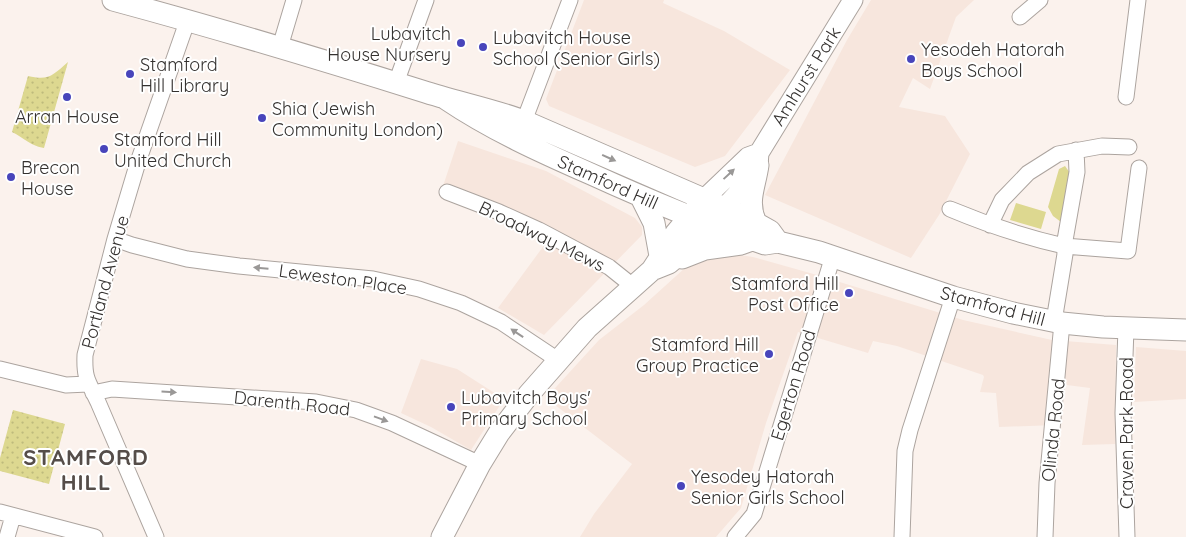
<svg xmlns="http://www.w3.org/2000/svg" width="1186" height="537" viewBox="0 0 1186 537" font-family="Quicksand,sans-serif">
	<defs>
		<pattern id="grass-dots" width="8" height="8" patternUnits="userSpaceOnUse" patternTransform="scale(1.25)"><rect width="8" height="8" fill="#ddd890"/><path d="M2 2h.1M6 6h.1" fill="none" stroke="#beba7c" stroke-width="1.8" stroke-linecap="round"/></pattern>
	</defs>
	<rect width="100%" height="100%" fill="#fbf2ed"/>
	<!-- built -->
	<path fill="#f7e6dd" d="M 584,0 L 664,0 L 663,3 L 724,31 L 790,70 L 725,156 L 695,167 L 549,106 L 546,99 Z
		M 871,0 L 974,0 L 956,17 L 930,89 L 913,78 L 899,107 L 945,116 L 970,154 L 939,215 L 911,258 L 765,195 L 847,40 Z
		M 458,141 L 546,171 L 635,218 L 642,227 L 642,235 L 544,335 L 498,308 L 545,244 L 547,232 L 507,212 L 443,186 Z
		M 732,254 L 753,257 L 817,275 L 963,320 L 1052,340 L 1116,345 L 1115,444 L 1082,445 L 1090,388 L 1059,384 L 1055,425 L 999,427 L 996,393 L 980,392 L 984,377 L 983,375 L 897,346 L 873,341 L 868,353 L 798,332 L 766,423 L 741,508 L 716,537 L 580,537 L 594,514 L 632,464 L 546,398 L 599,340 L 644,305 L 686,267 L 704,257 Z
		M 1136,347 L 1186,351 L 1186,399 L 1134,402 Z
		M 421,359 L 457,369 L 504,399 L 471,450 L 431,427 L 401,413 Z"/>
	<!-- grass -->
	<path fill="url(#grass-dots)" d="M 68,62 L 44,148 C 31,146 24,138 12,132 L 28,76 C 49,81 53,75 68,62 Z
		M 13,410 L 65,424 L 49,484 L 0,471 L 0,458 Z"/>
	<!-- park -->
	<path fill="#ddd890" d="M 1065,166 L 1070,173 L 1061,222 L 1053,216 L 1048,207 L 1059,169 Z
		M 1016,203 L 1046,212 L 1041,229 L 1010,220 Z"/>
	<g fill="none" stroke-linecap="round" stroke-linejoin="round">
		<defs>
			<path id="minor" d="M 1020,17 L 1040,0
				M 280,47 L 294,0
				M 396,83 L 426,0
				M 1126,97 L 1138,0
				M 521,129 L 570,0
				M 447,192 L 499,212 L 539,230 L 609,267 L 634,287
				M 950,209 C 988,225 1025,237 1064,246 L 1077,172 L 1076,150
				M 990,225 L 1002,200 L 1028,173 L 1058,154 L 1102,146 L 1129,147
				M 115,239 L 132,245 L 187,259 L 239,266 L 373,279 L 419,289 L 461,303 L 501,322 L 558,360
				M 1054,321 L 1065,254 L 1064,246 L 1128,251 L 1139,168
				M 1126,328 L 1123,413 L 1127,537
				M 0,369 L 66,385 L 88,384
				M 93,393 L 112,389 L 316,402 L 356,410 L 392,423 L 480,464
				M 0,512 L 95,537
				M 7,537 L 13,516
				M 156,537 L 98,402 C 88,381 84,379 85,355 L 115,239 L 138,162 L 187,22
				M 735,537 L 754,514 L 833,256
				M 902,537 L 905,451 L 910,430 L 953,297
				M 1045,537 L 1047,483 L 1062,323"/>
			<path id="major" d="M 703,200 L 748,157 L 759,153
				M 724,208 L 736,195 L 758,165 L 759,153 L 853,0"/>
			<path id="highway" d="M 113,0 C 217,28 320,59 422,91 C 456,102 491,109 524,121 L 745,217 L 770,231 L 778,242
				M 446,99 C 492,130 541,152 591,174 C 648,200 706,224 765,244 L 778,242 L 819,252 L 953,297 L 1013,313 L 1062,323 L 1103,327 L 1186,330
				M 641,197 L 654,223 L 660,256
				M 756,223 C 746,201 755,187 758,165
				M 682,258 L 705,249 L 741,244 L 752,240
				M 654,269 L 669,263 L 701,236 L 718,216
				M 442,537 L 480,464 L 499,433 L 529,394 L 587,328 L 652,270 L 676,233 L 697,208"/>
		</defs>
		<!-- minor casing -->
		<use href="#minor" stroke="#aca49f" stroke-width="17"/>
		<!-- major casing -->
		<use href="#major" stroke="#aca49f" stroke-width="21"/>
		<!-- highway casing -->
		<use href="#highway" stroke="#aca49f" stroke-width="23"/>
		<!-- minor -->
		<use href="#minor" stroke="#fff" stroke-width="15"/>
		<!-- major -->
		<use href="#major" stroke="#fff" stroke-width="19"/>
		<!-- highway -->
		<use href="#highway" stroke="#fff" stroke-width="21"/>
	</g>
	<!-- one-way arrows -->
	<defs><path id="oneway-solid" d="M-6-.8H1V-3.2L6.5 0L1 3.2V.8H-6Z" transform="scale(1.25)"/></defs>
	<g fill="#9a9897">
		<use href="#oneway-solid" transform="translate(609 158) rotate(24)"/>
		<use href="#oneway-solid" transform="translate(729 174) rotate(-43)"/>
		<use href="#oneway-solid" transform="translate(261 268) rotate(-175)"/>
		<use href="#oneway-solid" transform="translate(517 333) rotate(-146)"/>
		<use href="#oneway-solid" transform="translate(169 392) rotate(3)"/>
		<use href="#oneway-solid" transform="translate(381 419) rotate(20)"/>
	</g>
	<!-- markers -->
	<g fill="#4845bb" stroke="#fff" stroke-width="2">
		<circle cx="461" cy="43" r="5"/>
		<circle cx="483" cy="47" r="5"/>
		<circle cx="911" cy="59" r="5"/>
		<circle cx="130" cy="74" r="5"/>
		<circle cx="67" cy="97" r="5"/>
		<circle cx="262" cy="118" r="5"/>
		<circle cx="104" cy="149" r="5"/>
		<circle cx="11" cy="177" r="5"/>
		<circle cx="849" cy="293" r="5"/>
		<circle cx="769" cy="354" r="5"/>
		<circle cx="451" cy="407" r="5"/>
		<circle cx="681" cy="486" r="5"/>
	</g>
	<g text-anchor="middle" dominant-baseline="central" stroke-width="4" stroke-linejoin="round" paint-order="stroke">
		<!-- poi labels -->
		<g font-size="18" fill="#34312f" stroke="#fff" text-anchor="start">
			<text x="451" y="33" text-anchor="end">Lubavitch<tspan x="451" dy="21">House Nursery</tspan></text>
			<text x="493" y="37">Lubavitch House<tspan x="493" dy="21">School (Senior Girls)</tspan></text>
			<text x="921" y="49">Yesodeh Hatorah<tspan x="921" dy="21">Boys School</tspan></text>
			<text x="140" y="64">Stamford<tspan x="140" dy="21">Hill Library</tspan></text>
			<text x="272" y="108">Shia (Jewish<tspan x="272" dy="21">Community London)</tspan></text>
			<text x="67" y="116" text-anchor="middle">Arran House</text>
			<text x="114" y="139">Stamford Hill<tspan x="114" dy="21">United Church</tspan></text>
			<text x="21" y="167">Brecon<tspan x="21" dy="21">House</tspan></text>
			<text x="839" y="283" text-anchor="end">Stamford Hill<tspan x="839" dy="21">Post Office</tspan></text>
			<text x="759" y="344" text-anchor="end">Stamford Hill<tspan x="759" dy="21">Group Practice</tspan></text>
			<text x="461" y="397">Lubavitch Boys'<tspan x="461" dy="21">Primary School</tspan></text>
			<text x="691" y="476">Yesodey Hatorah<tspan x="691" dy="21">Senior Girls School</tspan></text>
		</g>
		<!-- street labels -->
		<g font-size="18" fill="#34312f" stroke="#fff">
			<text transform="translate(806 76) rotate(-58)">Amhurst Park</text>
			<text transform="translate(608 182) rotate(24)">Stamford Hill</text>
			<text transform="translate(542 236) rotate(26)">Broadway Mews</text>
			<text transform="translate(343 279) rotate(8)">Leweston Place</text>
			<text transform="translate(105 282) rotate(-75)">Portland Avenue</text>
			<text transform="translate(993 306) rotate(15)">Stamford Hill</text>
			<text transform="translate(793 385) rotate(-73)">Egerton Road</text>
			<text transform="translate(292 403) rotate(6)">Darenth Road</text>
			<text transform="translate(1053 430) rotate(-84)">Olinda Road</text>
			<text transform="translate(1126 433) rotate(-90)">Craven Park Road</text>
		</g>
		<!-- district labels -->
		<g font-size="22" font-weight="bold" letter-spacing="1" fill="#554d49" stroke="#fff">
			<text x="86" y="457">STAMFORD<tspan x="86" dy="25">HILL</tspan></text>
		</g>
	</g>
</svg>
